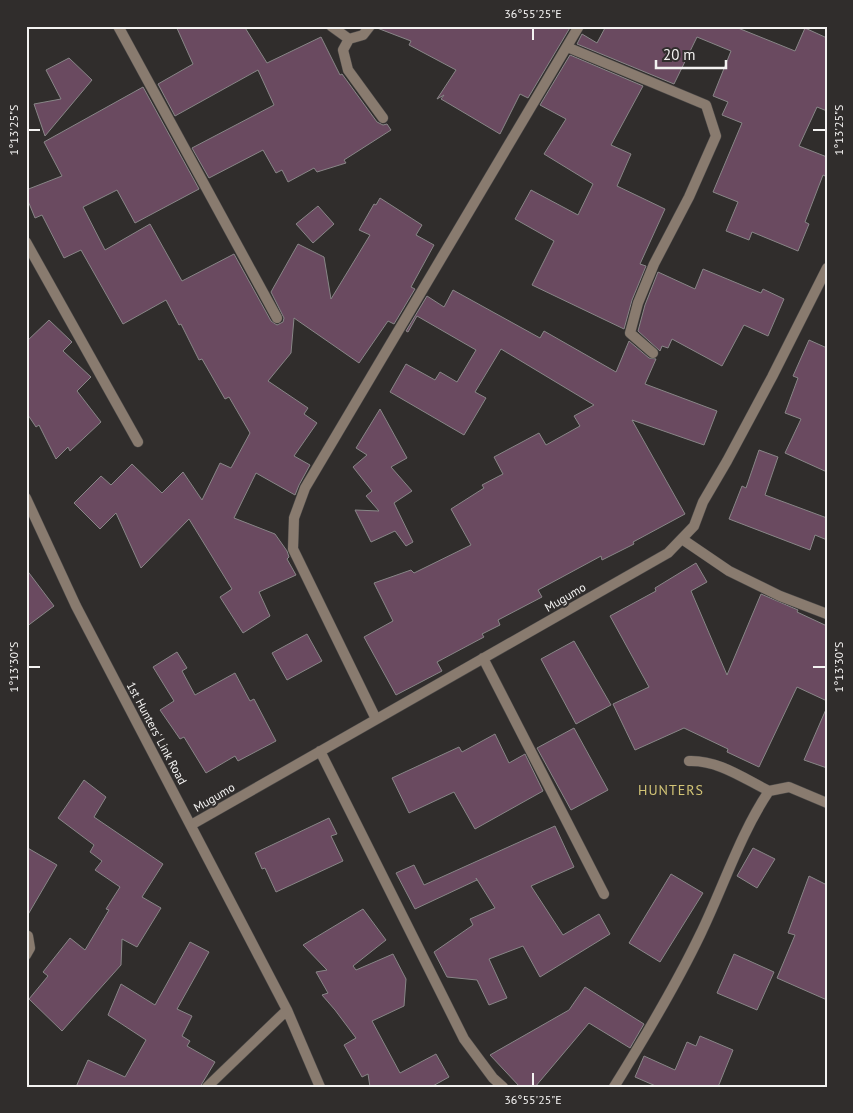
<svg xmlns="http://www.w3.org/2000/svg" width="853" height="1113" viewBox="0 0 853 1113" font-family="'PT Sans',sans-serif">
	<rect width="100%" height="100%" fill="#302d2c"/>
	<!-- building -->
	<path fill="#6a4a60" stroke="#888687" d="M 176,26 L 244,26 L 267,63 L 321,37 L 340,75 L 342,74 L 377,122 L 383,125 L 387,124 L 391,130 L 344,160 L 346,163 L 317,172 L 314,168 L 288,182 L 282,170 L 276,173 L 263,150 L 209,178 L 192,148 L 274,105 L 258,70 L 175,116 L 158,84 L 193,64 Z
		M 377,26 L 571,26 L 528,98 L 520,94 L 500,134 L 441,99 L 444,95 L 437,99 L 456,70 L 409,45 L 411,41 L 377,28 Z
		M 606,26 L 733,26 L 795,51 L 805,28 L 827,38 L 827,111 L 817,107 L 799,146 L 827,157 L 827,177 L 823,175 L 805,222 L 809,224 L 798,251 L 752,232 L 749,240 L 726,231 L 738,202 L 713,192 L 742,123 L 722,115 L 728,102 L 713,96 L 731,51 L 697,37 L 674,84 L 577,44 L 582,34 L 597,43 Z
		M 570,55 L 643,86 L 611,145 L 631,154 L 617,186 L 665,209 L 640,264 L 646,266 L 632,300 L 624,329 L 532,285 L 554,241 L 515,219 L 531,190 L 578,215 L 593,184 L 544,154 L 566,119 L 540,105 Z
		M 69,58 L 92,80 L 45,136 L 34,104 L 61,99 L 46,70 Z
		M 143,87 L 199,189 L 135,223 L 117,190 L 83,207 L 105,250 L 150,224 L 182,281 L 234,254 L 271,321 L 277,325 L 283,322 L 284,318 L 271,292 L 298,244 L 324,257 L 331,299 L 370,235 L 359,230 L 374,204 L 376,205 L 380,198 L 422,225 L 416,235 L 434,245 L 411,287 L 415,289 L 394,324 L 388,321 L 359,363 L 294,318 L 291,353 L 268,381 L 308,408 L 304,414 L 317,423 L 294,456 L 310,465 L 299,485 L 295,495 L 256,473 L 234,518 L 275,534 L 287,551 L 289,557 L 287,559 L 296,575 L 259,592 L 270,616 L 243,633 L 220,597 L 232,589 L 189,519 L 141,568 L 116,513 L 100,529 L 74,503 L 101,476 L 111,485 L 132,464 L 162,493 L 183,472 L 202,500 L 220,463 L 231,468 L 250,433 L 229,397 L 225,399 L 202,359 L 199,360 L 181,324 L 179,325 L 166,300 L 123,324 L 81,250 L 64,258 L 42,215 L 35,218 L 26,196 L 26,190 L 62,176 L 44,142 Z
		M 318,206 L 334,224 L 313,243 L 296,224 Z
		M 703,269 L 761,293 L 763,289 L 784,299 L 768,336 L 744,325 L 722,366 L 672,339 L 668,348 L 662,346 L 660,351 L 638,331 L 645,305 L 658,272 L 695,289 Z
		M 453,290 L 540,338 L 544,331 L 616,372 L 629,341 L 649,358 L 656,359 L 645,384 L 717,411 L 704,445 L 632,420 L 685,514 L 633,542 L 634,544 L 602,560 L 601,556 L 538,590 L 542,597 L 498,620 L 500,625 L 482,634 L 484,637 L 437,662 L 442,671 L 396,695 L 364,637 L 393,621 L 374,583 L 411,570 L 414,573 L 471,545 L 451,509 L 484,488 L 482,485 L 503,474 L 494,457 L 539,433 L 546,445 L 580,426 L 574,416 L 594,405 L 501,349 L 475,392 L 486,398 L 464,435 L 390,392 L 406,364 L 435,380 L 440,372 L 457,382 L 476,350 L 417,316 L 408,332 L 406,331 L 427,296 L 444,307 Z
		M 49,320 L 72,342 L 63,351 L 91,377 L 77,391 L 101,422 L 70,451 L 68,447 L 56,459 L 39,425 L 36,427 L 26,412 L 26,342 Z
		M 809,340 L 827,348 L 827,472 L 785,453 L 801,419 L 785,413 L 798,378 L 793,376 Z
		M 380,409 L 407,458 L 391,467 L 412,491 L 394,503 L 413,542 L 406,546 L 395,531 L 371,542 L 355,510 L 379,511 L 366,496 L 372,491 L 353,467 L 367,455 L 356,448 Z
		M 759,450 L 778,457 L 765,495 L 827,518 L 827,540 L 815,535 L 810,550 L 729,519 L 742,486 L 746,488 Z
		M 696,563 L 707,582 L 691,591 L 727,675 L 761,594 L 798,610 L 797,612 L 827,626 L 827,701 L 797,687 L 759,767 L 727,752 L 728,749 L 684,728 L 635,750 L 613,704 L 649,687 L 610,616 L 656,591 L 655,588 Z
		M 26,569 L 54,606 L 26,627 Z
		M 307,634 L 322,661 L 287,680 L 272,653 Z
		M 574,641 L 611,705 L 576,724 L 541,659 Z
		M 177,652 L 187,668 L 182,671 L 195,695 L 235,673 L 250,701 L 254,699 L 276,741 L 238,761 L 235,756 L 206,773 L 184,737 L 180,739 L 160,710 L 174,701 L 153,667 Z
		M 827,707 L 827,768 L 804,760 Z
		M 574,728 L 608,790 L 571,810 L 537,748 Z
		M 495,734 L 509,763 L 525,754 L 543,791 L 475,829 L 454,792 L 409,813 L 392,778 L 459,747 L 462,752 Z
		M 84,780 L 106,797 L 94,817 L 163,864 L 142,897 L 161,908 L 137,947 L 122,939 L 121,965 L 62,1031 L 29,999 L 48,976 L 43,972 L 70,938 L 85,950 L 109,910 L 106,909 L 120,887 L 95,870 L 102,861 L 90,852 L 94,845 L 58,818 Z
		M 329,818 L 337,834 L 331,836 L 343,861 L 276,892 L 265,868 L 262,869 L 255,853 Z
		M 555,826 L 574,867 L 531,886 L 563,935 L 599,914 L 610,934 L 540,977 L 523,946 L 489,959 L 507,998 L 489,1005 L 477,980 L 447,977 L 434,952 L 473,925 L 470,919 L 495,908 L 476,878 L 477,880 L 415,909 L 396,873 L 414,865 L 424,885 Z
		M 26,847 L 57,865 L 26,918 Z
		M 753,848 L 775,859 L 757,888 L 737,876 Z
		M 671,874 L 703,893 L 660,962 L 629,943 Z
		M 809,876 L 827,885 L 827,1000 L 777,978 L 795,935 L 788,933 Z
		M 363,909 L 386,940 L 353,966 L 356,970 L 393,954 L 406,979 L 404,1006 L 372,1021 L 400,1073 L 436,1054 L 449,1077 L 431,1087 L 370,1087 L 368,1074 L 362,1077 L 344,1045 L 356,1038 L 335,1010 L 322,995 L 328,993 L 316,972 L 327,970 L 303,945 Z
		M 190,942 L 209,952 L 177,1009 L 192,1016 L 182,1036 L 190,1041 L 187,1046 L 215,1062 L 200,1087 L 76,1087 L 88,1060 L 125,1077 L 146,1040 L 108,1015 L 121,984 L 155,1005 Z
		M 734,954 L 774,972 L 757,1010 L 717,993 Z
		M 585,987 L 644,1024 L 630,1048 L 589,1023 L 535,1087 L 520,1087 L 490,1055 L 569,1010 Z
		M 700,1036 L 733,1050 L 718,1087 L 658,1087 L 635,1077 L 644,1056 L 675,1070 L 687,1042 L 696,1046 Z"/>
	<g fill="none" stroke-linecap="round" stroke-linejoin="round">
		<defs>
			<path id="street" d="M 118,26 L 277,318
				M 331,26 L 349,39 L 363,35 L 370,26
				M 349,39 L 343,50 L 348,70 L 383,118
				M 567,47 L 706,105 L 716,136 L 689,197 L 654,264 L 638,303 L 630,333 L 653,353
				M 26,242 L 138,442
				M 26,498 L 76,606 L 287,1010 L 320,1087
				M 682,539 L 729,571 L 780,596 L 827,614
				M 483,658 L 604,894
				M 376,719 L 293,549 L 294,518 L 305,488 L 579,26
				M 320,751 L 464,1039 L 493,1078 L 503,1087
				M 689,761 C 718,760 743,778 769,791
				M 191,825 L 668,553 L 694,526 L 703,502 L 727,461 L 772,377 L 827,268
				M 26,935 L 28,936 L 30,948 L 26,955
				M 207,1087 L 287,1010
				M 614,1087 C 645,1037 675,987 700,935 C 723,888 740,834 769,791 L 789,787 L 827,803"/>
		</defs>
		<!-- street casing -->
		<use href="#street" stroke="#4b4948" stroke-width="11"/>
		<!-- street -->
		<use href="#street" stroke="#897b6f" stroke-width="10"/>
	</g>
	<!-- ticks -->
	<path fill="none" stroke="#f3f2f1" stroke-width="2" d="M 533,28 L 533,40M 28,130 L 40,130M 813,130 L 826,130M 28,667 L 40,667M 813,667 L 826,667M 533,1073 L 533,1086"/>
	<g text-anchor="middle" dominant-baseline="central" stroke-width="4.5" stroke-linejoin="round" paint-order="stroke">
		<!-- street labels -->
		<g font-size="12" fill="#f3f2f1" stroke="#302d2c">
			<text transform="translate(565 597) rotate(-30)">Mugumo</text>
			<text transform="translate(157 733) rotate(62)">1st Hunters' Link Road</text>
			<text transform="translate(214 797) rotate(-30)">Mugumo</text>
		</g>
		<!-- neighbourhood labels -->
		<g font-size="14" letter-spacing="1" fill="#d2c476" stroke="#302d2c">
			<text x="671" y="790">HUNTERS</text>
		</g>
	</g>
	<!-- border -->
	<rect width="853" height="1113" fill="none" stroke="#302d2c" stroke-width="55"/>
	<!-- scale -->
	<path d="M656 60v8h70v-8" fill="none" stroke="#f3f2f1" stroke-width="2.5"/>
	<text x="663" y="60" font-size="15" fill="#f3f2f1" stroke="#302d2c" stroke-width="4" paint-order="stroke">20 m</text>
	<rect x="28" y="28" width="798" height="1058" fill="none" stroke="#f3f2f1" stroke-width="2"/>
	<g font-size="12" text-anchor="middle" fill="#f3f2f1">
		<text x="533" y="18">36°55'25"E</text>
		<text transform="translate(14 130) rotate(-90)" y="4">1°13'25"S</text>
		<text transform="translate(839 130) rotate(-90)" y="4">1°13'25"S</text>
		<text transform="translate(14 667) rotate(-90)" y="4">1°13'30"S</text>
		<text transform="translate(839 667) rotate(-90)" y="4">1°13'30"S</text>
		<text x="533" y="1104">36°55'25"E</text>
	</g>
</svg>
